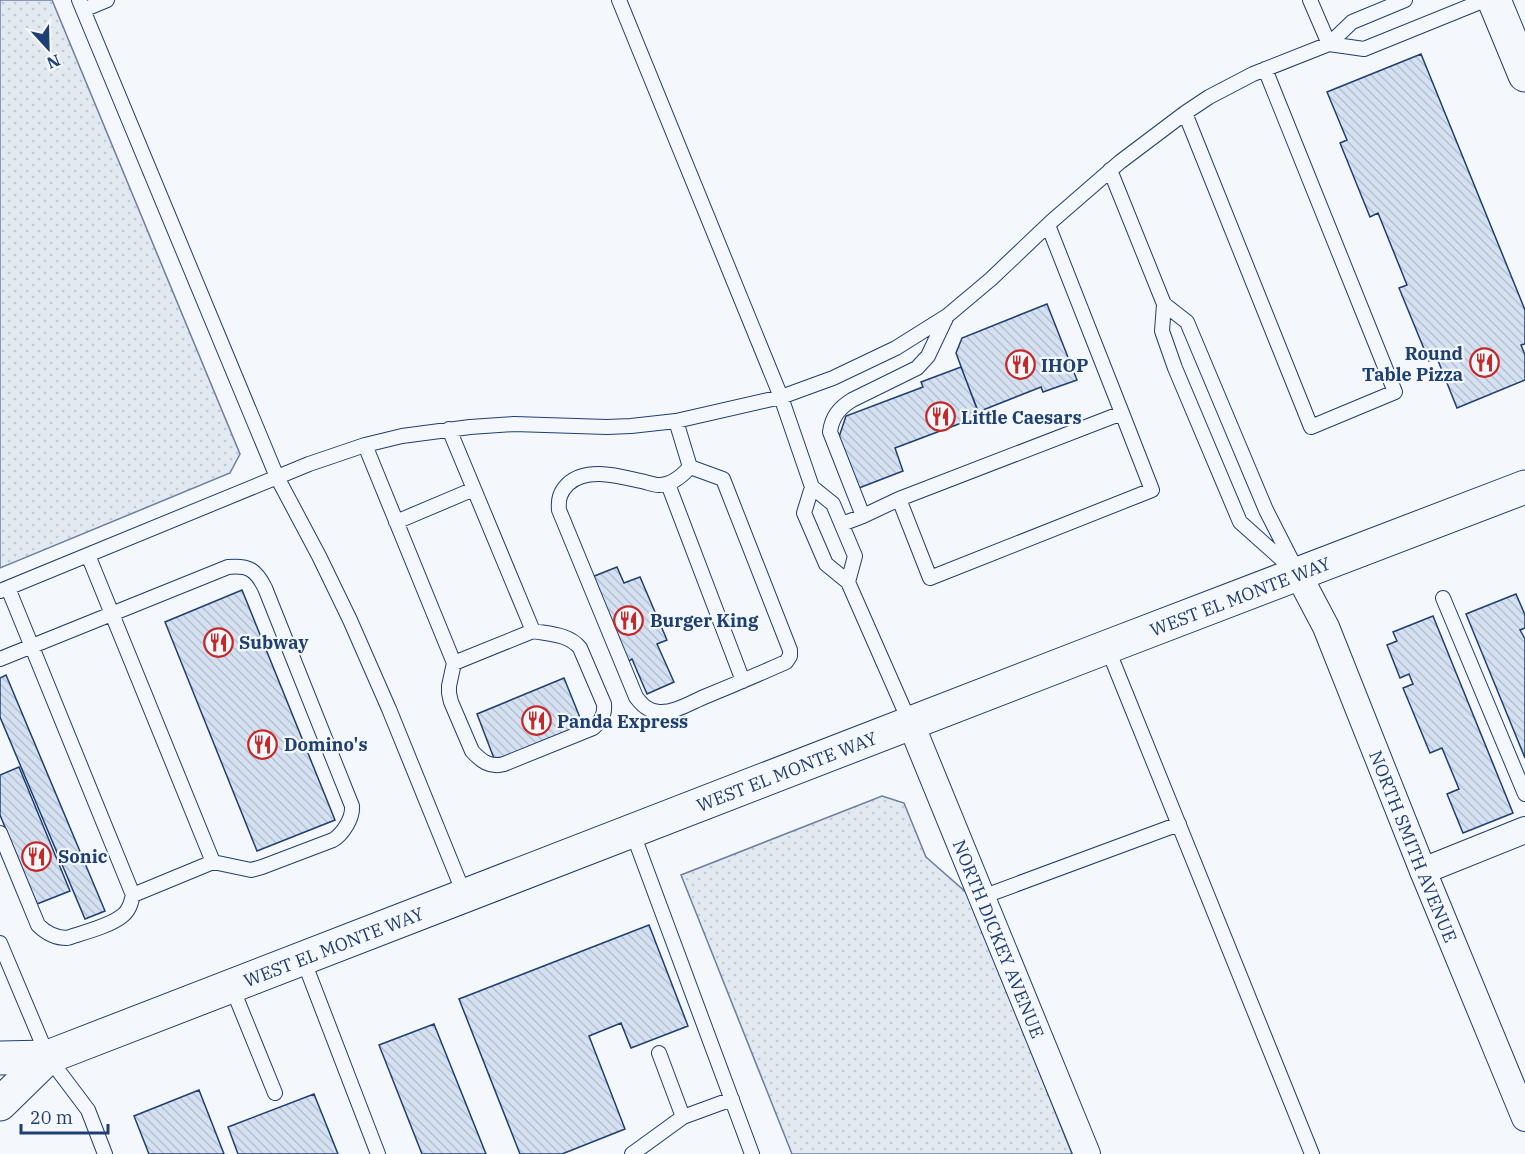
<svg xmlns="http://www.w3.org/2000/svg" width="1525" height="1154" viewBox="0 0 1525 1154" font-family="'IBM Plex Serif',serif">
	<defs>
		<pattern id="grass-dots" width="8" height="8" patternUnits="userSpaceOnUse" patternTransform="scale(1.5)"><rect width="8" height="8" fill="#e3e9f0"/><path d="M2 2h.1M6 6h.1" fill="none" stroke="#c2c9d1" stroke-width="1.8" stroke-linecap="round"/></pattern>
		<pattern id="building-back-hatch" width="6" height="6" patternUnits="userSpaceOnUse" patternTransform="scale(1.5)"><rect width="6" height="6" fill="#d5e0f0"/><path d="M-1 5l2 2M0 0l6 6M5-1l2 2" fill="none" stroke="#b6c1d1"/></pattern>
	</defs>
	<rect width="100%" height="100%" fill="#f4f7fb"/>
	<!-- grass -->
	<path fill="url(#grass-dots)" stroke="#687fa3" stroke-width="1.5" d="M 0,0 L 52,0 L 240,454 L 230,473 L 0,568 Z
		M 882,796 L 904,803 L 926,857 L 968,894 L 1072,1154 L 792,1154 L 681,875 Z"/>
	<!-- building -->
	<path fill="url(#building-back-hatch)" stroke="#1d3f73" stroke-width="1.5" d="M 1421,54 L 1525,310 L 1525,344 L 1521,345 L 1525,355 L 1525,380 L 1457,408 L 1437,358 L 1429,361 L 1399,288 L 1407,285 L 1378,213 L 1370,217 L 1340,143 L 1347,140 L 1327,92 Z
		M 1047,304 L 1077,380 L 1043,392 L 1041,387 L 978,412 L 956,353 L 962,338 Z
		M 961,367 L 980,416 L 895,448 L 903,471 L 859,488 L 839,437 L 846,416 L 923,387 L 921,382 Z
		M 617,567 L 624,583 L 640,577 L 667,640 L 657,644 L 674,682 L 647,694 L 632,659 L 627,662 L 592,577 Z
		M 242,590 L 335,820 L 257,851 L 165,622 Z
		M 1516,594 L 1525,615 L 1525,628 L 1520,630 L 1525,639 L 1525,758 L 1466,614 Z
		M 1433,616 L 1513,813 L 1463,833 L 1447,794 L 1459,789 L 1442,748 L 1430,753 L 1403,688 L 1413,684 L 1409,674 L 1400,678 L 1387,645 L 1397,641 L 1393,632 Z
		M 6,675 L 105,911 L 85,919 L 0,717 L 0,678 Z
		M 564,678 L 583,725 L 495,761 L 477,714 Z
		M 19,767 L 70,891 L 37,904 L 0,815 L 0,775 Z
		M 649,925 L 688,1026 L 631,1048 L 621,1023 L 589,1036 L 625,1129 L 562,1154 L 520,1154 L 459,999 Z
		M 434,1024 L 486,1154 L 422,1154 L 379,1045 Z
		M 199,1090 L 224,1154 L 149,1154 L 134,1116 Z
		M 314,1094 L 338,1154 L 238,1154 L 228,1127 Z"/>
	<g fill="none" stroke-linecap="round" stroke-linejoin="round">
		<defs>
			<path id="lane" d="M 79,0 L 277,477 L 319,556 L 350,620 L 389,709 L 465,896
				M 619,0 L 781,397 L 812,487 L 833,504 L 855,556 L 848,582
				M 1310,0 L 1329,44
				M 83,10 L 107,0
				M 1329,44 L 1364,49 L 1485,0
				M 1185,113 L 1311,427 L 1395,392 L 1265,69
				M 1110,170 L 1164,304 L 1162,331 L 1175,368 L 1240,522 L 1297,573
				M 1164,304 L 1187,322 L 1266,510 L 1294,565
				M 676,421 L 690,467 L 723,479 L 790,650 L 790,656 L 786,662 C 759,674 731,686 704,697 C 690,703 674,713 659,712 C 648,711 642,705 636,697 L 559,510 C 558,499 560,492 568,484 C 588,466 621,477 645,482 C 649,483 654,485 659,485 C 672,485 682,476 690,467
				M 365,445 L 454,663 L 533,631 L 449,429
				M 668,484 L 743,681
				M 812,487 L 804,513 L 826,564 L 848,582 L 910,723
				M 899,499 L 930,578 L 1152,490 L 1122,413
				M 863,516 L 830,432 C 832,417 839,408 852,400 L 917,368 L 928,356 L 946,318
				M 396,522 L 474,489
				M 842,524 L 863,516 L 899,499 L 1122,413 L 1048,225
				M 8,588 L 133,895 L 213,862 L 88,555
				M 0,591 L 309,464 L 365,445 L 402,436 L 470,427 L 514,424 L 607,427 L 631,426 L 676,421 L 781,397 L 833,378 L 896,348 L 947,316 L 991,279 L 1052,221 L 1120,162 L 1185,113 L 1209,97 L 1253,74 L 1329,44 L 1352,22 L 1405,0
				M 1443,598 L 1525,794
				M 1107,647 L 1312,1154
				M 0,659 L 228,567 C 249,565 256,570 265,588 L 352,806 C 353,818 343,834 333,840 L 262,867 L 251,870 L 213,862
				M 454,663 L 449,686 L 449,693 L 451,702 L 472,751 C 481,761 490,768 504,764 L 593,728 C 601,721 605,715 604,704 L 580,648 C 569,634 549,634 533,631
				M 632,831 L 752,1154
				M 0,833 L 38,925 C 46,933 56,938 67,938 C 82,933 110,926 122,916 C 129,911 131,903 133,895
				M 982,897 L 1179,824
				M 0,943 L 48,1057 L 88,1110 L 105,1154
				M 303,959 L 378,1154
				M 231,985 L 275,1093
				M 659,1053 L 683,1117 L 732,1099
				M 632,1154 L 683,1117"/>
			<g id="street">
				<path id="s1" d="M 1298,574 L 1326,627 L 1423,871 L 1525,1118"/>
				<path id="s2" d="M 911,724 L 1087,1154"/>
				<path d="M 1423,871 L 1525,830"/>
			</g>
			<path id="secondary" d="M 1494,0 L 1525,75"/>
			<g id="primary">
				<path id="s3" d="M 0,1058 L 48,1057 L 1107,647 L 1525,487"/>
				<path d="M 0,1104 L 48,1057"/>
			</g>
		</defs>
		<!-- lane casing -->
		<use href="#lane" stroke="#1d3f73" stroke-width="16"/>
		<!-- street casing -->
		<use href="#street" stroke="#1d3f73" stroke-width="28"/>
		<!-- secondary casing -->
		<use href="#secondary" stroke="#1d3f73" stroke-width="35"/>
		<!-- primary casing -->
		<use href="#primary" stroke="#1d3f73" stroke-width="35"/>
		<!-- lane -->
		<use href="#lane" stroke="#f4f7fb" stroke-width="14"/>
		<!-- street -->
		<use href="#street" stroke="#f4f7fb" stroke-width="26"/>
		<!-- secondary -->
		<use href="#secondary" stroke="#f4f7fb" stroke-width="33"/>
		<!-- primary -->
		<use href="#primary" stroke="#f4f7fb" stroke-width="33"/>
	</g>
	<!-- icons -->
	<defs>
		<symbol id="restaurant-ring" viewBox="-11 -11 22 22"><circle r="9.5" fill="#f4f7fb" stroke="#c62828" stroke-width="1.5"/><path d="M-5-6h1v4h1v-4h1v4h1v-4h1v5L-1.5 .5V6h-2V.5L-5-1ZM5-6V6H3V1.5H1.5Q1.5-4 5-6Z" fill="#c62828"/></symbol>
	</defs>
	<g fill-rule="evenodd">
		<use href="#restaurant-ring" x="1468" y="346" width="33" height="33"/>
		<use href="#restaurant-ring" x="1004" y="348" width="33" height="33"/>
		<use href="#restaurant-ring" x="924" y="400" width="33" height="33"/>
		<use href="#restaurant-ring" x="612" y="604" width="33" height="33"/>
		<use href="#restaurant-ring" x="202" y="626" width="33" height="33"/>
		<use href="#restaurant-ring" x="520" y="704" width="33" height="33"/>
		<use href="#restaurant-ring" x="246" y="728" width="33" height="33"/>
		<use href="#restaurant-ring" x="20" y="840" width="33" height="33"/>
	</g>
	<g text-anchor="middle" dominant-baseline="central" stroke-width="4.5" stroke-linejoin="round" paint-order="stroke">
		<!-- poi labels -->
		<g font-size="18" font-weight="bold" fill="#1d3f73" stroke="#f4f7fb" text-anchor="start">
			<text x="1463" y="353" text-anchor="end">Round<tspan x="1463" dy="21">Table Pizza</tspan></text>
			<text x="1041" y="365">IHOP</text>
			<text x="961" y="417">Little Caesars</text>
			<text x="650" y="620">Burger King</text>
			<text x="239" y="642">Subway</text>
			<text x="557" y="721">Panda Express</text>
			<text x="284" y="744">Domino's</text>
			<text x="58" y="856">Sonic</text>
		</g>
		<!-- street labels -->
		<g font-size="18" fill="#1d3f73" stroke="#f4f7fb">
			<text stroke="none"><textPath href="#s3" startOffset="1326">WEST EL MONTE WAY</textPath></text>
			<text stroke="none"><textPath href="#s3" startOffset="840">WEST EL MONTE WAY</textPath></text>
			<text stroke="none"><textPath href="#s1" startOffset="296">NORTH SMITH AVENUE</textPath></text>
			<text stroke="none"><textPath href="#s2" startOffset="232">NORTH DICKEY AVENUE</textPath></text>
			<text stroke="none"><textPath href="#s3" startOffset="354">WEST EL MONTE WAY</textPath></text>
		</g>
	</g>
	<!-- north arrow -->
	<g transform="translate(48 48) rotate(158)" stroke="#f4f7fb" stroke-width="4.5" paint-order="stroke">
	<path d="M0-4.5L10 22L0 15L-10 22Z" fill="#1d3f73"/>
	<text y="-9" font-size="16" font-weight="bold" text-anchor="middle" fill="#1d3f73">N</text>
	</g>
	<!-- scale -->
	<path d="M21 1124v9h87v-9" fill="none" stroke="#1d3f73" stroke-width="3"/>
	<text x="30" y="1124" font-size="18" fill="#1d3f73" stroke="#f4f7fb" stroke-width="4.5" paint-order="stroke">20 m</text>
</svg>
